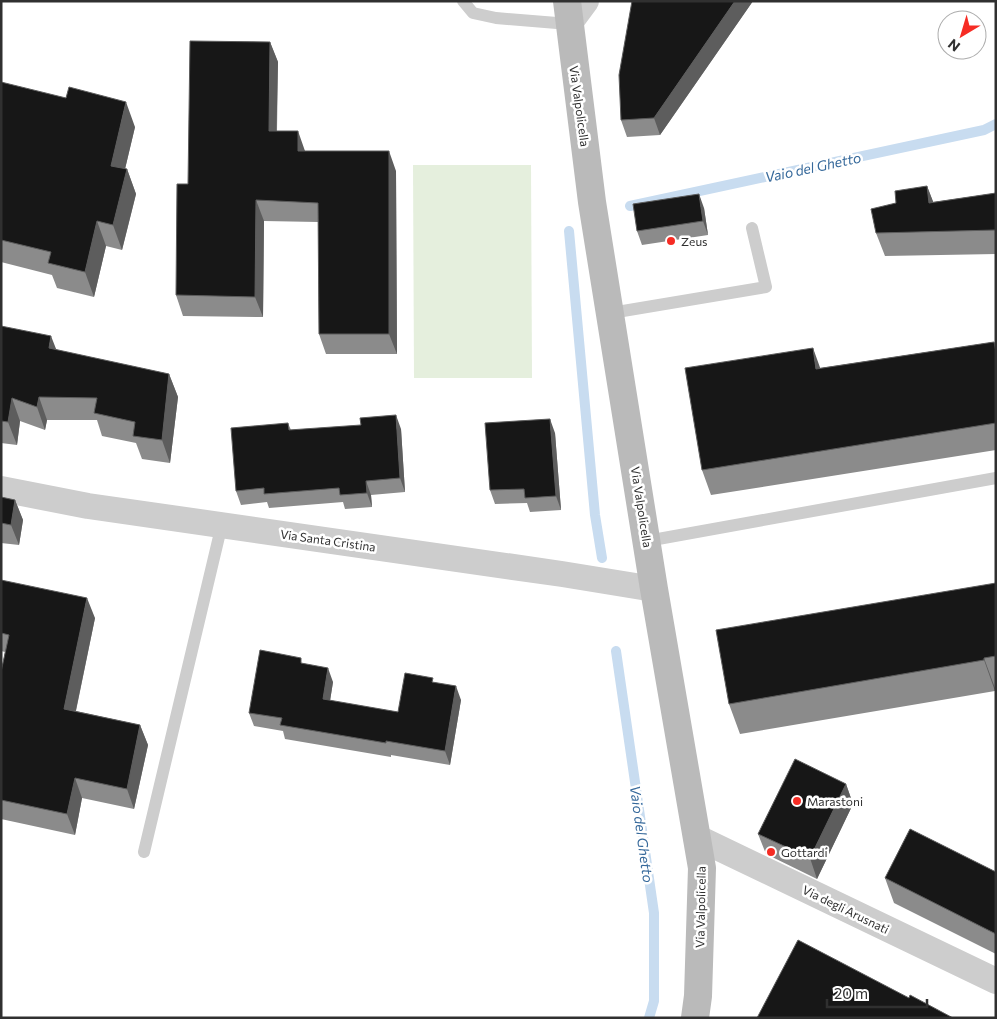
<svg xmlns="http://www.w3.org/2000/svg" width="997" height="1019" viewBox="0 0 997 1019" font-family="Commissioner,sans-serif">
	<rect width="100%" height="100%" fill="#fff"/>
	<!-- green -->
	<path fill="#e5efdd" d="M 413,165 L 531,165 L 532,378 L 414,378 Z"/>
	<g fill="none" stroke-linecap="round" stroke-linejoin="round">
		<!-- stream -->
		<path stroke="#c8dcf0" stroke-width="10" d="M 630,206 L 984,130 L 996,124
			M 569,231 L 595,515 L 602,558
			M 616,651 L 654,913 L 654,1001 L 649,1018"/>
		<!-- service -->
		<path stroke="#cdcdcd" stroke-width="12" d="M 463,1 L 473,13 L 496,18 L 569,24
			M 611,313 L 766,287 L 752,228
			M 647,541 L 996,478
			M 144,852 L 222,524"/>
		<!-- minor -->
		<path stroke="#cdcdcd" stroke-width="26" d="M 569,24 L 586,1
			M 1,489 L 88,506 L 562,574 L 654,589
			M 696,837 L 996,981"/>
		<!-- secondary -->
		<path stroke="#bababa" stroke-width="28" d="M 567,1 L 592,202 L 654,589 L 702,868 L 698,996 L 695,1018"/>
	</g>
	<!-- wall -->
	<path fill="#8b8b8b" d="M 632,1 L 753,1 L 660,135 L 627,137 L 621,120 Z
		M 270,42 L 278,62 L 277,131 L 305,151 L 396,171 L 397,354 L 326,354 L 319,334 L 318,222 L 264,221 L 263,317 L 183,316 L 176,295 L 188,184 Z
		M 1,82 L 135,127 L 125,169 L 127,169 L 136,194 L 122,250 L 106,246 L 94,297 L 57,288 L 52,275 L 1,262 Z
		M 927,186 L 933,202 L 996,193 L 996,254 L 885,256 L 876,233 L 896,203 Z
		M 704,208 L 708,235 L 642,245 L 637,231 Z
		M 1,326 L 56,350 L 169,374 L 178,397 L 170,463 L 142,459 L 136,443 L 102,436 L 97,420 L 47,420 L 45,430 L 20,421 L 17,445 L 1,443 Z
		M 994,342 L 996,346 L 996,450 L 711,495 L 702,470 L 820,368 Z
		M 288,423 L 291,430 L 401,429 L 405,492 L 371,495 L 372,507 L 345,509 L 343,502 L 269,508 L 267,502 L 241,505 L 236,491 Z
		M 555,433 L 561,510 L 530,512 L 527,503 L 495,504 L 490,490 Z
		M 1,497 L 15,500 L 23,520 L 19,545 L 1,543 Z
		M 1,580 L 95,618 L 76,711 L 140,725 L 148,745 L 134,809 L 82,798 L 75,835 L 1,819 L 1,672 L 5,652 L 1,651 Z
		M 996,583 L 995,691 L 740,734 L 729,704 Z
		M 304,664 L 333,682 L 330,701 L 398,712 L 434,683 L 461,700 L 450,765 L 391,755 L 391,757 L 285,739 L 283,731 L 254,726 L 249,713 Z
		M 846,784 L 853,804 L 817,879 L 766,854 L 758,834 Z
		M 996,872 L 996,954 L 894,903 L 885,878 Z"/>
	<!-- shaded-wall -->
	<path fill="#5d5d5d" d="M 735,1 L 753,1 L 660,135 L 654,118 Z
		M 270,42 L 278,62 L 276,151 L 269,131 Z
		M 126,102 L 135,127 L 120,190 L 111,166 Z
		M 298,131 L 305,151 L 298,151 Z
		M 389,151 L 396,171 L 397,354 L 389,334 Z
		M 127,169 L 136,194 L 122,250 L 113,225 Z
		M 927,186 L 936,209 L 929,203 Z
		M 699,194 L 704,208 L 708,235 L 703,221 Z
		M 256,200 L 264,221 L 263,317 L 255,297 Z
		M 97,221 L 106,246 L 94,297 L 85,272 Z
		M 51,336 L 60,359 L 49,348 Z
		M 813,348 L 822,373 L 816,369 Z
		M 169,374 L 178,397 L 170,463 L 162,440 Z
		M 39,397 L 47,420 L 45,430 L 37,407 Z
		M 12,398 L 20,421 L 17,445 L 8,422 Z
		M 396,415 L 401,429 L 405,492 L 400,478 Z
		M 550,419 L 555,433 L 561,510 L 556,496 Z
		M 366,481 L 371,495 L 372,507 L 367,493 Z
		M 15,500 L 23,520 L 19,545 L 11,525 Z
		M 87,598 L 95,618 L 72,729 L 64,709 Z
		M 984,658 L 995,688 L 995,691 L 984,660 Z
		M 328,668 L 333,682 L 328,713 L 323,699 Z
		M 456,686 L 461,700 L 450,765 L 445,751 Z
		M 140,725 L 148,745 L 134,809 L 127,789 Z
		M 75,778 L 82,798 L 75,835 L 67,814 Z
		M 846,784 L 853,804 L 817,879 L 810,858 Z"/>
	<!-- building -->
	<path fill="#171717" stroke="#5d5d5d" d="M 632,1 L 735,1 L 654,118 L 621,120 L 619,75 Z
		M 190,41 L 270,42 L 269,131 L 298,131 L 298,151 L 389,151 L 389,334 L 319,334 L 318,203 L 256,200 L 255,297 L 176,295 L 177,184 L 188,184 Z
		M 1,82 L 66,98 L 69,87 L 126,102 L 111,166 L 127,169 L 113,225 L 97,221 L 85,272 L 48,263 L 51,252 L 1,240 Z
		M 927,186 L 929,203 L 996,193 L 996,230 L 876,233 L 871,209 L 896,203 L 895,191 Z
		M 699,194 L 703,221 L 637,231 L 633,204 Z
		M 1,326 L 51,336 L 49,348 L 169,374 L 162,440 L 133,436 L 135,422 L 94,413 L 97,398 L 39,397 L 37,407 L 12,398 L 8,422 L 1,421 Z
		M 994,342 L 996,352 L 996,423 L 702,470 L 685,368 L 813,348 L 816,369 Z
		M 396,415 L 400,478 L 366,481 L 367,493 L 340,495 L 339,488 L 264,494 L 264,488 L 236,491 L 231,428 L 288,423 L 289,430 L 361,425 L 360,418 Z
		M 550,419 L 556,496 L 525,498 L 524,489 L 490,490 L 485,423 Z
		M 1,497 L 15,500 L 11,525 L 1,523 Z
		M 1,580 L 87,598 L 64,709 L 140,725 L 127,789 L 75,778 L 67,814 L 1,800 L 1,672 L 9,635 L 1,633 Z
		M 996,583 L 996,656 L 984,658 L 984,660 L 729,704 L 716,630 Z
		M 260,650 L 301,658 L 301,663 L 328,668 L 323,699 L 398,712 L 405,673 L 433,678 L 432,682 L 456,686 L 445,751 L 386,741 L 386,743 L 280,725 L 282,718 L 249,713 Z
		M 795,759 L 846,784 L 810,858 L 758,834 Z
		M 910,829 L 996,872 L 996,934 L 885,878 Z
		M 798,940 L 909,998 L 910,995 L 953,1018 L 757,1018 Z"/>
	<!-- markers -->
	<g fill="#f62c24" stroke="#fff" stroke-width="2">
		<circle cx="671" cy="241" r="5"/>
		<circle cx="797" cy="801" r="5"/>
		<circle cx="771" cy="852" r="5"/>
	</g>
	<g text-anchor="middle" dominant-baseline="central" stroke-width="5" stroke-linejoin="round" paint-order="stroke">
		<!-- street labels -->
		<g font-size="12" fill="#303030" stroke="#fff">
			<text transform="translate(580 106) rotate(82)">Via Valpolicella</text>
			<text transform="translate(642 507) rotate(81)">Via Valpolicella</text>
			<text transform="translate(328 540) rotate(8)">Via Santa Cristina</text>
			<text transform="translate(700 907) rotate(-89)">Via Valpolicella</text>
			<text transform="translate(846 909) rotate(26)">Via degli Arusnati</text>
		</g>
		<!-- poi labels -->
		<g font-size="12" fill="#303030" stroke="#fff" text-anchor="start">
			<text x="681" y="241">Zeus</text>
			<text x="807" y="801">Marastoni</text>
			<text x="781" y="852">Gottardi</text>
		</g>
		<!-- water labels -->
		<g font-size="14" font-style="italic" fill="#36699b" stroke="#fff">
			<text transform="translate(813 167) rotate(-12)">Vaio del Ghetto</text>
			<text transform="translate(642 834) rotate(82)">Vaio del Ghetto</text>
		</g>
	</g>
	<!-- border -->
	<rect width="997" height="1019" fill="none" stroke="#303030" stroke-width="5"/>
	<!-- north arrow -->
	<g transform="translate(962 35) rotate(218)"><circle r="24" fill="#ffffff" stroke="#acacac"/>
	<path d="M0-4L9 19L0 12L-9 19Z" fill="#f62c24"/>
	<text y="-8" font-size="14" font-weight="bold" text-anchor="middle" fill="#303030">N</text>
	</g>
	<!-- scale -->
	<path d="M827 999v8h100v-8" fill="none" stroke="#303030" stroke-width="2.5"/>
	<text x="834" y="999" font-size="15" fill="#303030" stroke="#ffffff" stroke-width="4" paint-order="stroke">20 m</text>
</svg>
